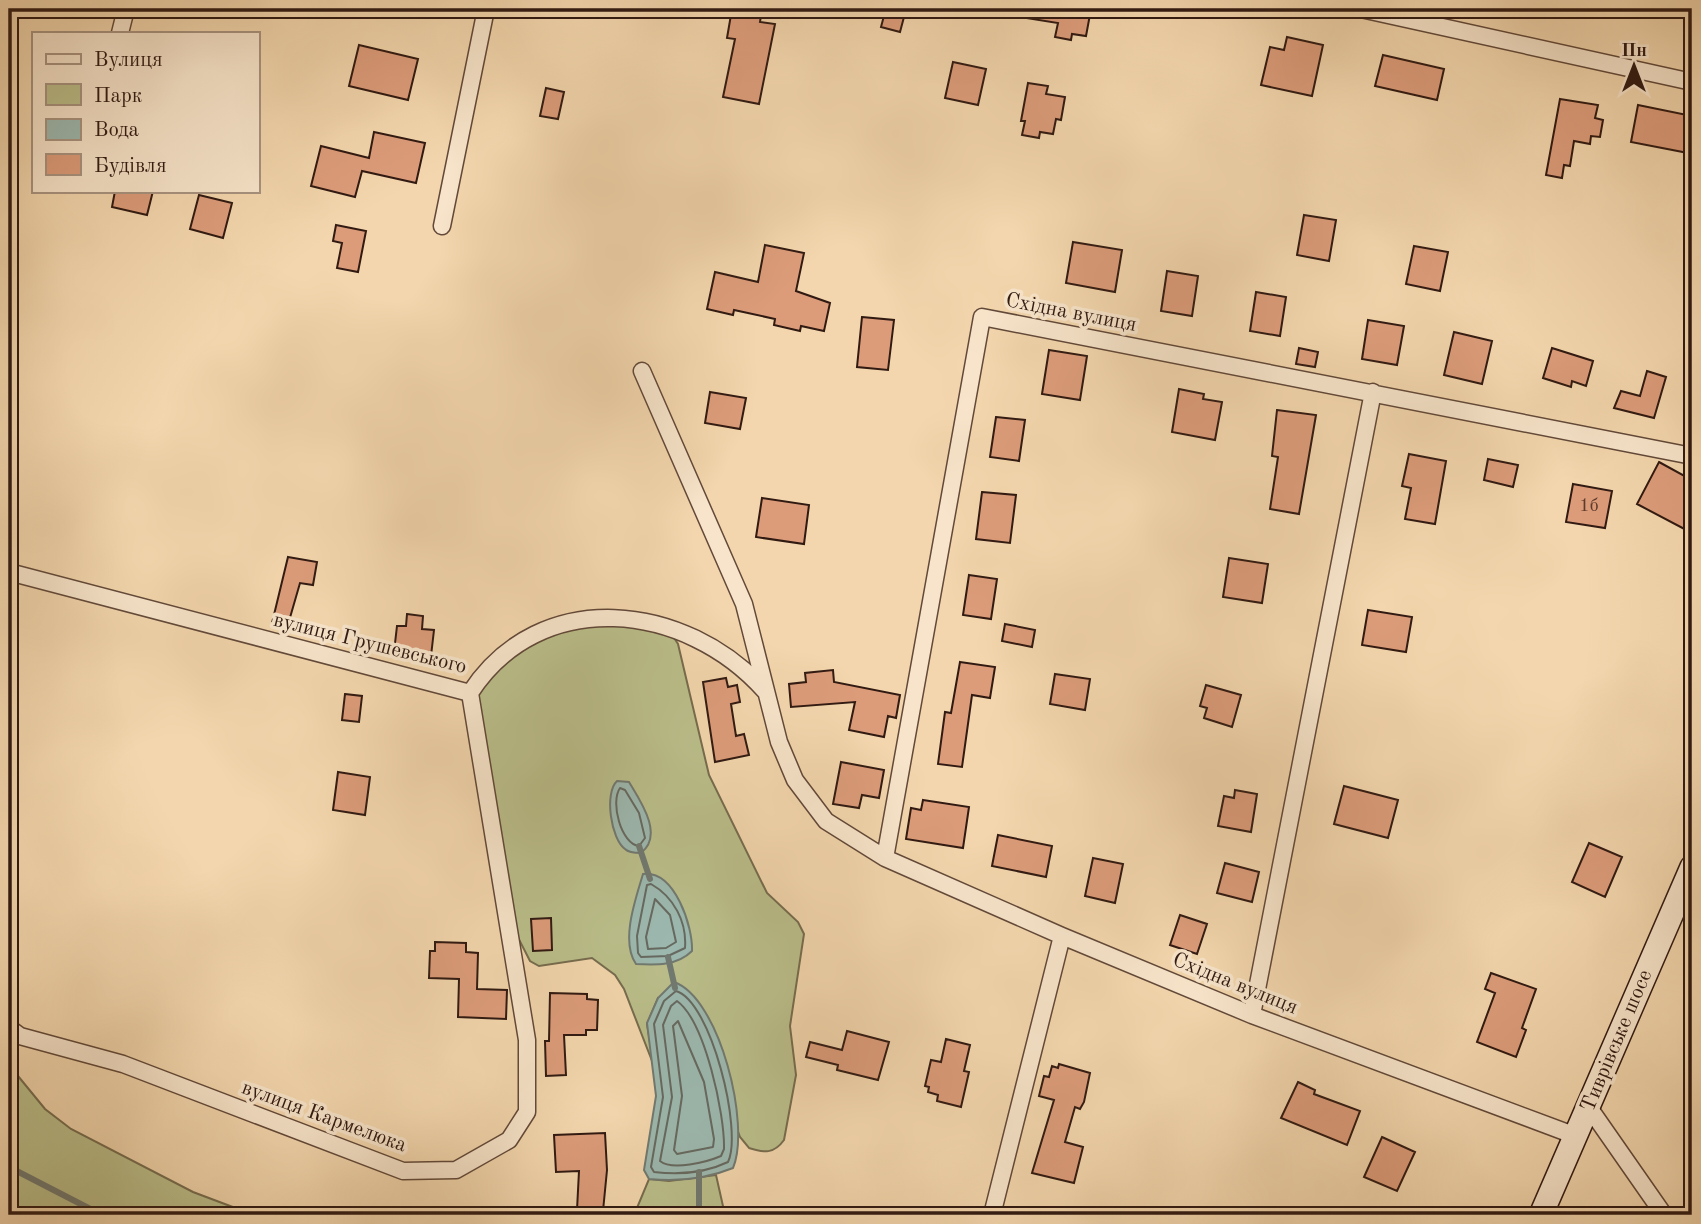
<svg xmlns="http://www.w3.org/2000/svg" width="1701" height="1224" viewBox="0 0 1701 1224" font-family="'Old Standard TT',serif">
	<rect width="100%" height="100%" fill="#f3d6ad"/>
	<filter id="stains"><feTurbulence type="fractalNoise" baseFrequency=".00286" numOctaves="4"/><feColorMatrix values="0 0 0 0 .2 0 0 0 0 .09 0 0 0 0 .02 0 0 0 .5 -.17"/></filter>
	<radialGradient id="worn" r=".72"><stop offset=".6" stop-color="#630" stop-opacity="0"/><stop offset="1" stop-color="#630" stop-opacity=".3"/></radialGradient>
	<!-- green -->
	<path fill="#babe8a" stroke="#766c4e" stroke-width="2" d="M 578,619 L 667,627 L 678,644 L 709,775 L 767,893 L 798,922 L 804,934 L 790,1026 L 796,1075 L 784,1140 C 774,1154 764,1153 749,1148 L 740,1137 L 693,1008 L 658,998 L 647,1024 L 654,1066 L 624,989 L 615,975 L 592,958 L 539,966 L 530,961 L 506,914 L 470,693 L 486,668 Z
		M 9,1065 L 45,1109 L 71,1129 L 193,1192 L 254,1215 L 9,1215 Z
		M 716,1175 L 725,1215 L 634,1215 L 649,1179 L 669,1181 Z"/>
	<!-- water -->
	<path fill="#9cb8af" stroke="#717970" stroke-width="2" d="M 617,781 L 629,782 C 641,802 664,835 641,853 C 636,853 629,853 625,849 C 611,839 604,793 617,781 Z
		M 643,874 C 675,870 693,927 692,951 C 677,966 656,965 636,964 C 620,941 636,898 643,874 Z
		M 674,982 C 720,998 751,1126 733,1168 C 706,1179 679,1182 649,1179 L 644,1170 L 656,1096 L 647,1023 L 658,998 Z"/>
	<g fill="none" stroke-linecap="round" stroke-linejoin="round">
		<!-- shore -->
		<path stroke="#666960" stroke-width="2" d="M 620,788 L 625,790 L 639,813 L 645,838 L 639,846 C 621,844 610,802 620,788 Z
			M 651,884 C 674,897 687,922 685,948 L 668,956 L 641,957 L 638,953 L 637,936 L 647,885 Z
			M 655,899 L 670,915 L 676,942 L 666,948 L 648,949 L 646,937 Z
			M 676,991 C 711,1001 743,1131 728,1162 C 705,1173 679,1175 654,1172 L 651,1167 L 663,1097 L 654,1024 L 664,1001 Z
			M 677,1001 C 705,1021 725,1115 724,1149 L 721,1156 C 707,1162 672,1171 660,1161 L 672,1097 L 663,1025 L 671,1006 Z
			M 678,1021 L 704,1082 L 714,1139 L 713,1147 L 677,1154 L 674,1150 L 682,1096 L 673,1026 Z"/>
		<!-- stream -->
		<path stroke="#717970" stroke-width="6" d="M 639,846 L 650,879
			M 668,957 L 675,988
			M 9,1167 L 102,1215
			M 699,1215 L 699,1172"/>
	</g>
	<!-- building -->
	<path fill="#dc9c7a" stroke="#311a12" stroke-width="2" d="M 732,9 L 762,9 L 760,22 L 775,24 L 759,104 L 723,97 L 735,39 L 727,38 Z
		M 1027,9 L 1091,9 L 1086,36 L 1072,34 L 1071,40 L 1055,37 L 1058,23 L 1026,18 Z
		M 885,12 L 904,17 L 900,32 L 881,27 Z
		M 1287,37 L 1323,45 L 1312,96 L 1261,85 L 1270,47 L 1284,50 Z
		M 359,45 L 418,59 L 408,100 L 349,86 Z
		M 1383,55 L 1444,69 L 1437,100 L 1375,86 Z
		M 953,62 L 986,69 L 978,105 L 945,98 Z
		M 1028,83 L 1048,86 L 1046,94 L 1065,97 L 1061,120 L 1056,119 L 1053,134 L 1040,132 L 1039,138 L 1022,135 L 1025,121 L 1021,121 Z
		M 546,88 L 564,92 L 558,119 L 540,116 Z
		M 1560,99 L 1598,105 L 1595,118 L 1603,120 L 1600,137 L 1591,136 L 1590,144 L 1574,141 L 1570,166 L 1564,165 L 1562,178 L 1546,175 Z
		M 1638,105 L 1692,116 L 1688,153 L 1631,142 Z
		M 374,132 L 425,143 L 416,183 L 362,171 L 355,197 L 311,186 L 321,146 L 369,158 Z
		M 115,191 L 153,191 L 147,215 L 112,207 Z
		M 199,195 L 232,203 L 223,238 L 190,229 Z
		M 1304,215 L 1336,220 L 1329,261 L 1297,255 Z
		M 336,225 L 366,231 L 358,272 L 337,268 L 342,243 L 333,241 Z
		M 1073,242 L 1122,250 L 1115,292 L 1066,283 Z
		M 765,245 L 804,253 L 796,291 L 830,303 L 824,331 L 801,326 L 800,331 L 774,325 L 775,319 L 734,310 L 733,315 L 707,309 L 715,272 L 758,282 Z
		M 1414,246 L 1448,252 L 1440,291 L 1406,284 Z
		M 1167,271 L 1198,276 L 1192,316 L 1161,311 Z
		M 1256,292 L 1286,297 L 1280,336 L 1250,331 Z
		M 862,317 L 894,320 L 888,370 L 857,367 Z
		M 1368,320 L 1404,326 L 1397,365 L 1362,359 Z
		M 1454,332 L 1492,341 L 1482,384 L 1444,375 Z
		M 1299,348 L 1318,352 L 1315,367 L 1296,364 Z
		M 1552,348 L 1593,361 L 1586,386 L 1572,381 L 1571,387 L 1543,378 Z
		M 1049,350 L 1087,356 L 1080,400 L 1042,394 Z
		M 1647,371 L 1666,377 L 1654,418 L 1614,408 L 1621,391 L 1640,396 Z
		M 1179,389 L 1204,394 L 1203,399 L 1222,402 L 1215,440 L 1172,432 Z
		M 710,392 L 746,398 L 740,429 L 705,423 Z
		M 1277,410 L 1316,415 L 1299,514 L 1270,509 L 1278,457 L 1272,456 Z
		M 996,417 L 1025,420 L 1019,461 L 990,457 Z
		M 1409,454 L 1446,461 L 1435,524 L 1405,519 L 1411,488 L 1402,486 Z
		M 1488,459 L 1518,465 L 1513,487 L 1484,480 Z
		M 1659,462 L 1692,480 L 1692,533 L 1637,504 Z
		M 1573,484 L 1612,491 L 1605,528 L 1566,522 Z
		M 982,492 L 1016,495 L 1010,543 L 976,539 Z
		M 762,498 L 809,505 L 804,544 L 756,537 Z
		M 288,557 L 317,562 L 313,585 L 300,583 L 287,628 L 272,623 Z
		M 1229,558 L 1268,564 L 1262,603 L 1223,597 Z
		M 969,575 L 997,579 L 991,619 L 963,615 Z
		M 1368,610 L 1412,617 L 1406,652 L 1362,645 Z
		M 407,614 L 423,616 L 422,629 L 434,630 L 431,656 L 394,652 L 397,626 L 406,626 Z
		M 1005,624 L 1035,630 L 1032,647 L 1002,641 Z
		M 960,662 L 995,667 L 990,698 L 972,695 L 962,767 L 938,764 L 945,712 L 951,713 Z
		M 833,670 L 834,682 L 900,695 L 896,718 L 888,716 L 884,737 L 849,730 L 855,702 L 791,707 L 789,684 L 806,682 L 805,673 Z
		M 1055,674 L 1090,679 L 1085,710 L 1050,704 Z
		M 726,678 L 728,687 L 737,685 L 740,702 L 731,704 L 736,736 L 744,734 L 749,755 L 715,762 L 703,682 Z
		M 1206,685 L 1241,695 L 1232,727 L 1204,718 L 1207,708 L 1200,706 Z
		M 345,694 L 362,696 L 359,722 L 342,720 Z
		M 841,762 L 884,770 L 879,798 L 862,795 L 859,808 L 833,804 Z
		M 338,772 L 370,777 L 365,815 L 333,810 Z
		M 1344,786 L 1398,800 L 1388,838 L 1334,824 Z
		M 1235,790 L 1257,794 L 1251,832 L 1218,826 L 1224,796 L 1234,798 Z
		M 923,800 L 969,807 L 963,848 L 906,839 L 911,808 L 921,810 Z
		M 998,835 L 1052,846 L 1046,877 L 992,866 Z
		M 1589,843 L 1622,857 L 1605,897 L 1572,882 Z
		M 1093,858 L 1123,864 L 1115,903 L 1085,896 Z
		M 1225,863 L 1259,872 L 1252,902 L 1217,893 Z
		M 1180,915 L 1207,924 L 1197,954 L 1170,945 Z
		M 551,918 L 552,950 L 533,951 L 531,919 Z
		M 435,942 L 466,943 L 466,952 L 478,953 L 477,989 L 507,990 L 506,1019 L 458,1017 L 459,979 L 429,978 L 430,951 L 435,951 Z
		M 1491,973 L 1536,989 L 1522,1028 L 1526,1030 L 1516,1057 L 1477,1042 L 1495,993 L 1485,989 Z
		M 550,993 L 587,994 L 587,999 L 598,1000 L 597,1030 L 586,1030 L 586,1035 L 564,1035 L 566,1075 L 546,1076 L 545,1041 L 549,1041 Z
		M 847,1031 L 889,1042 L 878,1080 L 837,1070 L 838,1065 L 806,1057 L 810,1042 L 842,1050 Z
		M 946,1039 L 970,1045 L 964,1071 L 969,1072 L 961,1107 L 937,1101 L 938,1095 L 928,1092 L 929,1087 L 925,1086 L 931,1060 L 941,1062 Z
		M 1059,1064 L 1090,1073 L 1084,1102 L 1080,1109 L 1075,1107 L 1065,1142 L 1083,1147 L 1074,1183 L 1032,1173 L 1054,1100 L 1039,1096 L 1044,1076 L 1049,1077 L 1052,1066 L 1058,1068 Z
		M 1298,1082 L 1315,1090 L 1314,1094 L 1360,1111 L 1347,1145 L 1281,1118 Z
		M 605,1133 L 607,1170 L 603,1211 L 577,1210 L 579,1171 L 556,1172 L 554,1135 Z
		M 1382,1137 L 1415,1152 L 1397,1191 L 1364,1177 Z"/>
	<g fill="none" stroke-linecap="round" stroke-linejoin="round">
		<defs>
			<path id="minor" d="M 1361,9 L 1692,82
				M 120,33 L 126,9
				M 442,226 L 486,9
				M 642,371 L 744,604 L 779,742 L 795,780 L 826,821 L 885,858 L 1062,936 L 1252,1015 L 1576,1136
				M 9,572 L 470,693 C 540,585 686,602 765,691
				M 885,858 L 982,317 L 1692,456
				M 1252,1015 L 1373,392
				M 9,1028 L 20,1036 L 123,1064 L 403,1171 L 456,1170 L 509,1140 L 527,1112 L 527,1040 L 470,693
				M 1588,1106 L 1664,1215
				M 992,1215 L 1062,936"/>
			<path id="secondary" d="M 1541,1215 L 1692,867"/>
		</defs>
		<!-- minor casing -->
		<use href="#minor" stroke="#624939" stroke-width="19"/>
		<!-- secondary casing -->
		<use href="#secondary" stroke="#311a12" stroke-width="26"/>
		<!-- minor -->
		<use href="#minor" stroke="#f7e4ca" stroke-width="16"/>
		<!-- secondary -->
		<use href="#secondary" stroke="#f7e4ca" stroke-width="23"/>
	</g>
	<g text-anchor="middle" dominant-baseline="central" stroke-width="7" stroke-linejoin="round" paint-order="stroke">
		<!-- number labels -->
		<g font-size="18" fill="#5c3a2c">
			<text x="1589" y="506">1б</text>
		</g>
		<!-- street labels -->
		<g font-size="21" fill="#311a12" stroke="#f7e4ca">
			<text transform="translate(1071 313) rotate(11)">Східна вулиця</text>
			<text transform="translate(370 644) rotate(14)">вулиця Грушевського</text>
			<text transform="translate(1235 984) rotate(22)">Східна вулиця</text>
			<text transform="translate(1617 1041) rotate(-67)">Тиврівське шосе</text>
			<text transform="translate(324 1117) rotate(20)">вулиця Кармелюка</text>
		</g>
	</g>
	<!-- margin -->
	<rect width="1701" height="1224" fill="none" stroke="#f3d6ad" stroke-width="35"/>
	<rect x="10" y="10" width="1680" height="1203" fill="none" stroke="#311a12" stroke-width="3.5"/>
	<rect x="18" y="18" width="1666" height="1189" fill="none" stroke="#311a12" stroke-width="2"/>
	<!-- legend -->
	<rect x="32" y="32" width="228" height="161" fill="#f7e4ca" stroke="#a89380" stroke-width="2"/>
	<rect x="46" y="54" width="35" height="10" fill="#f7e4ca" stroke="#a89380" stroke-width="2"/>
	<text x="94" y="66" font-size="21" fill="#311a12">Вулиця</text>
	<rect x="46" y="84" width="35" height="21" fill="#babe8a" stroke="#a89380" stroke-width="2"/>
	<text x="94" y="102" font-size="21" fill="#311a12">Парк</text>
	<rect x="46" y="119" width="35" height="21" fill="#9cb8af" stroke="#a89380" stroke-width="2"/>
	<text x="94" y="136" font-size="21" fill="#311a12">Вода</text>
	<rect x="46" y="154" width="35" height="21" fill="#dc9c7a" stroke="#a89380" stroke-width="2"/>
	<text x="94" y="172" font-size="21" fill="#311a12">Будівля</text>
	<!-- north arrow -->
	<g transform="translate(1634 66)" stroke="#f7e4ca" stroke-width="5" paint-order="stroke">
	<path d="M0-5L12 26L0 18L-12 26Z" fill="#311a12"/>
	<text y="-10" font-size="19" font-weight="bold" text-anchor="middle" fill="#311a12">Пн</text>
	</g>
	<rect width="100%" height="100%" filter="url(#stains)"/>
	<rect width="100%" height="100%" fill="url(#worn)"/>
</svg>
